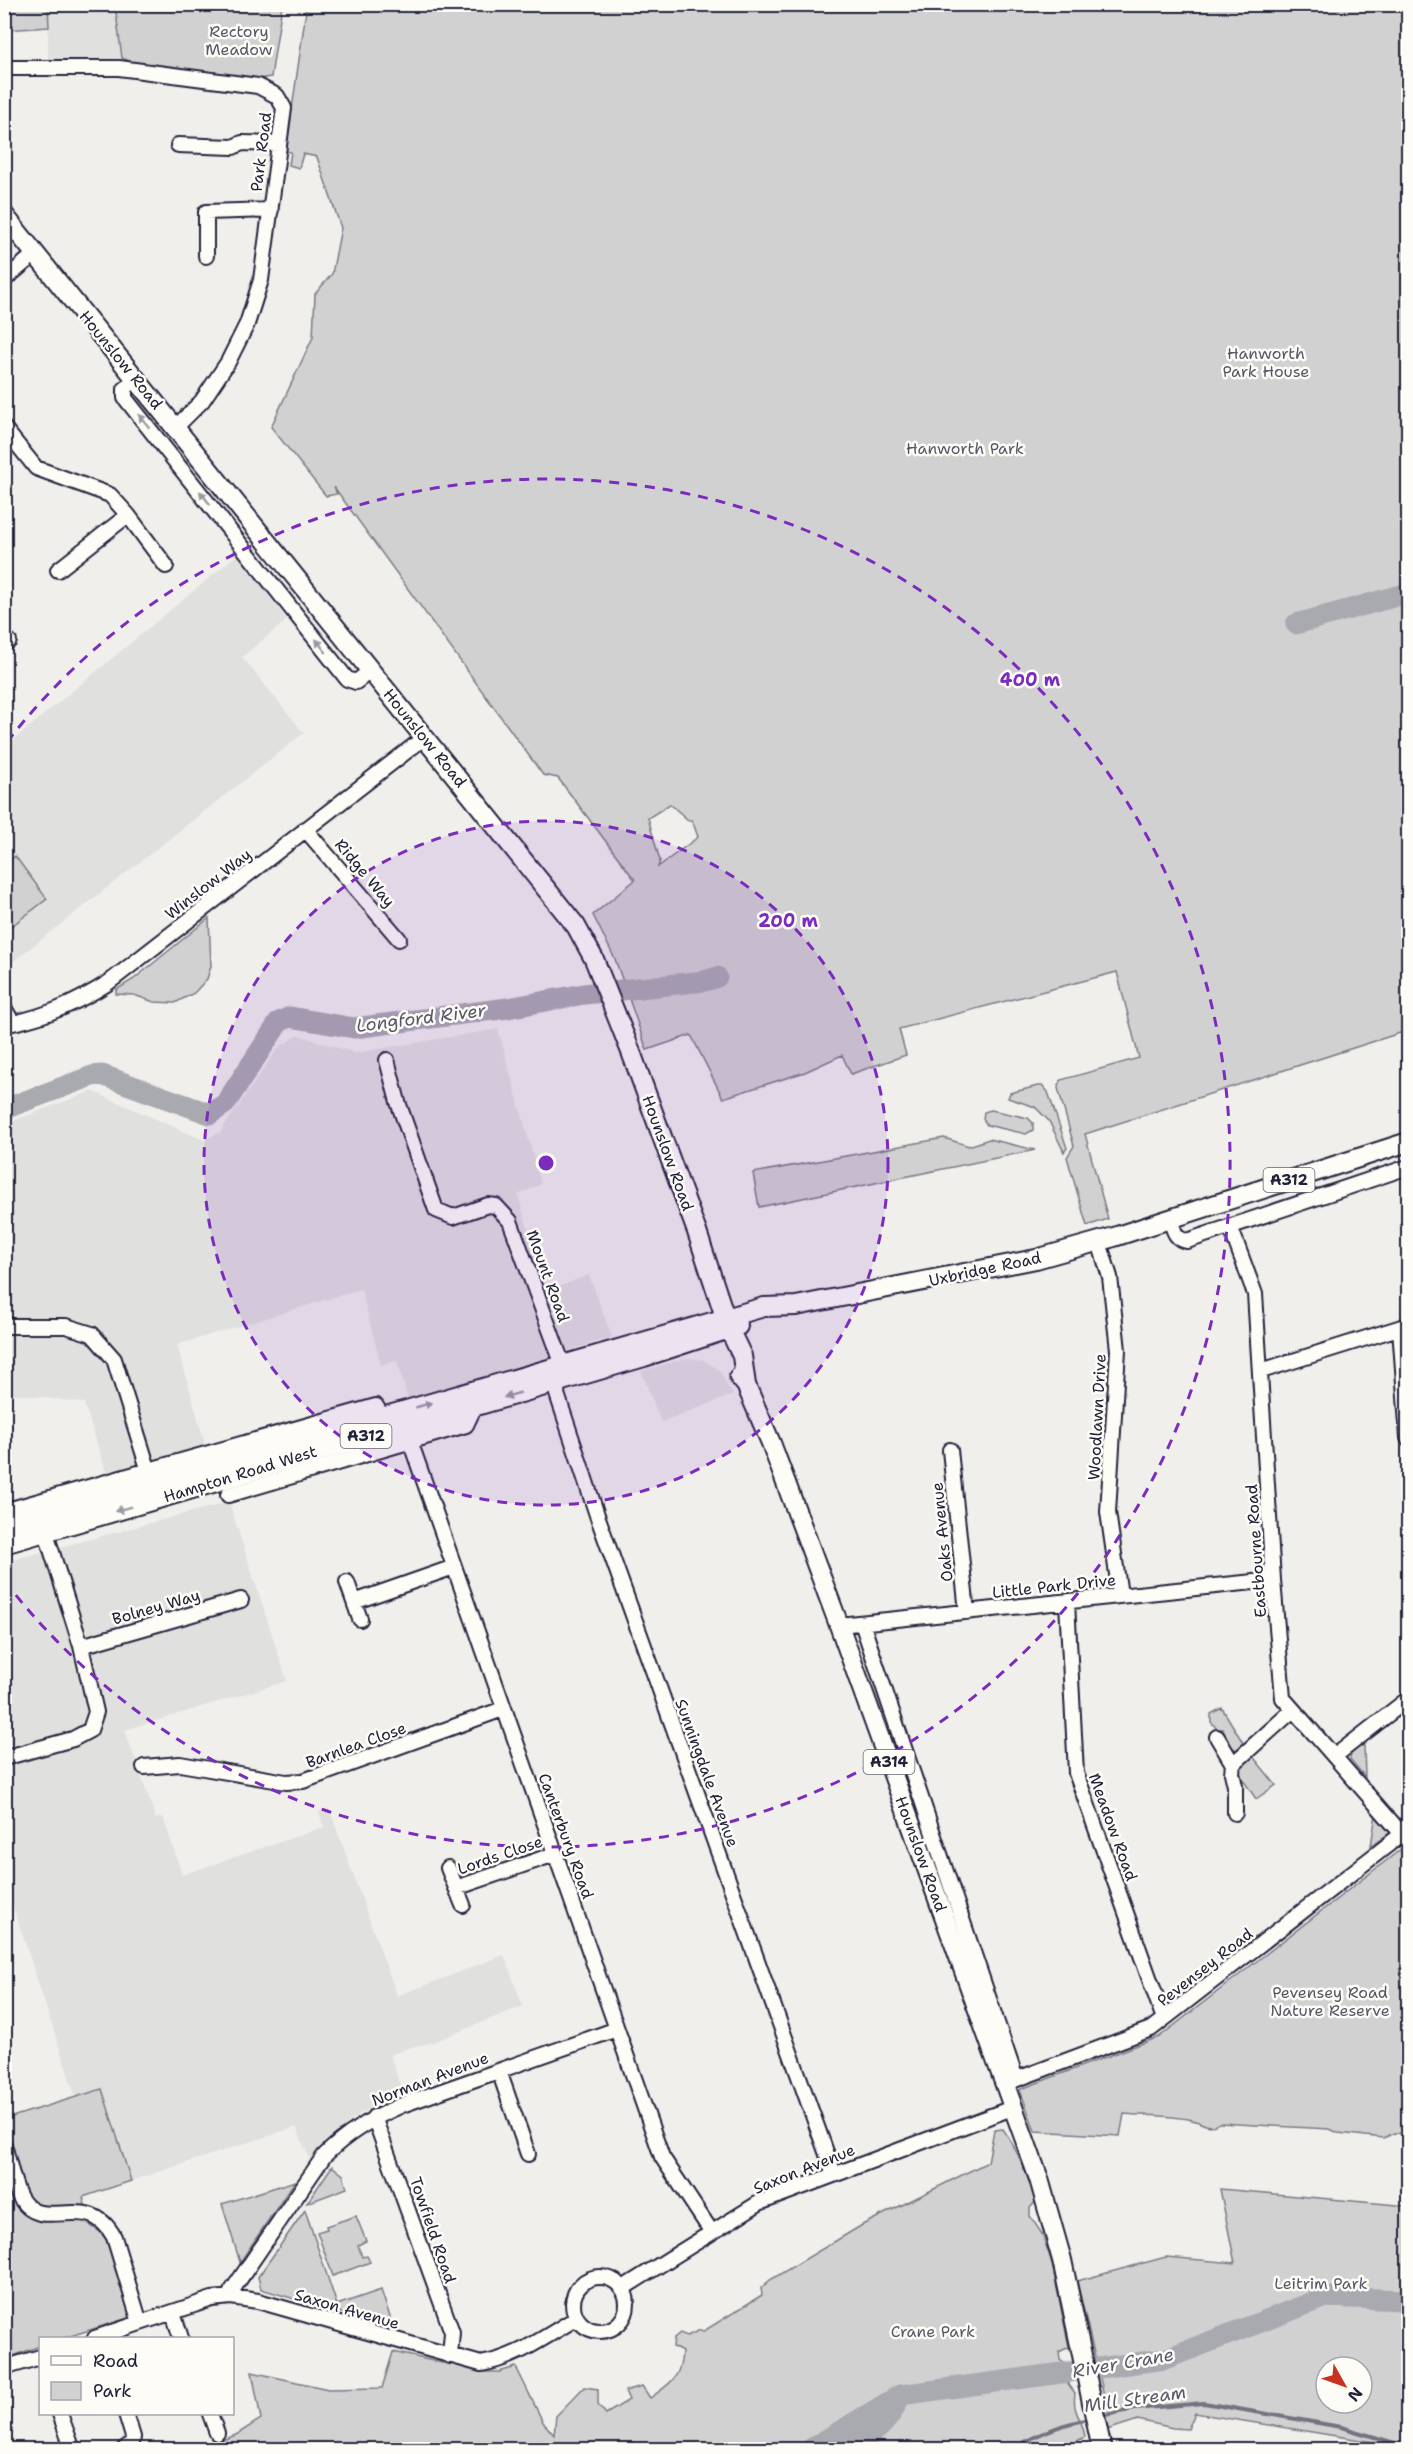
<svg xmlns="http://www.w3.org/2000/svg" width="1413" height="2454" viewBox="0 0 1413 2454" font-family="'Shantell Sans',sans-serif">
	<rect width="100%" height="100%" fill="#f0efec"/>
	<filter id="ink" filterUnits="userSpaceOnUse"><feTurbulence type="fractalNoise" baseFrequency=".0167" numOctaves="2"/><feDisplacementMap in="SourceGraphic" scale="12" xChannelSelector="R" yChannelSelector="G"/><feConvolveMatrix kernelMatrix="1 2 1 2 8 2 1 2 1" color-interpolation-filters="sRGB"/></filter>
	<g filter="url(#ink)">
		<!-- built -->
		<path fill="#e0e0df" d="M 48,5 L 115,5 L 122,58 L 48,62 Z
			M 238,554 L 287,620 L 242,657 L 304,733 L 5,968 L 5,747 Z
			M 498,1029 L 541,1184 L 518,1195 L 547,1291 L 589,1275 L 612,1337 L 408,1400 L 397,1361 L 381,1365 L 361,1289 L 177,1345 L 206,1447 L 107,1475 L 84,1403 L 10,1393 L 5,1395 L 5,1124 L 92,1091 L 204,1140 L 220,1132 L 278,1048 L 298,1035 L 355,1053 Z
			M 687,1358 L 704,1360 L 720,1371 L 733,1395 L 661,1422 L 641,1371 Z
			M 229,1502 L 287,1681 L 125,1730 L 156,1819 L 163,1817 L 182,1875 L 324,1827 L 319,1812 L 329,1808 L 397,1996 L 504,1955 L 523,2006 L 428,2044 L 414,2046 L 390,2055 L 403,2094 L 361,2113 L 333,2135 L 310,2160 L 296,2127 L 131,2181 L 102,2090 L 76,2098 L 5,1882 L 5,1562 Z"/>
		<!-- green -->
		<path fill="#d2d1d1" stroke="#7a7a86" stroke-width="1.5" fill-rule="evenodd" d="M 5,4 L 48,5 L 49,27 L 5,30 Z
			M 307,4 L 1408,5 L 1408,1049 L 1403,1032 L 1085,1134 L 1108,1219 L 1087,1226 L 1067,1157 L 1074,1146 L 1058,1088 L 1061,1080 L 1139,1058 L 1117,972 L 899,1029 L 906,1055 L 851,1074 L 842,1055 L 805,1072 L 723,1098 L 691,1035 L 647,1050 L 615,959 L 593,915 L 635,880 L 558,778 L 543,775 L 334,487 L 337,494 L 326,496 L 271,427 L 313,337 L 315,294 L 332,274 L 341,228 L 317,157 L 303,154 L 299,168 L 289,165 L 291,152 L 286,151 ZM 670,804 L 688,820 L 692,820 L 698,837 L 658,867 L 660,861 L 648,818 Z
			M 115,5 L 282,5 L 271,77 L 258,79 L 134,63 L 122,58 Z
			M 15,856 L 47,899 L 5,931 L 5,865 Z
			M 209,918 L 211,966 L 207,979 L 194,993 L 175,1003 L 154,1002 L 134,995 L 116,994 L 116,990 L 134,979 Z
			M 1038,1086 L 1043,1086 L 1048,1092 L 1067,1148 L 1064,1152 L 1049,1121 L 1035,1107 L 1008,1098 L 1010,1093 Z
			M 991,1110 L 1028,1118 L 1033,1123 L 1033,1130 L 1026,1134 L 987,1125 L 983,1119 L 984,1112 Z
			M 944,1138 L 969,1146 L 989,1139 L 1035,1150 L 759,1207 L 753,1173 Z
			M 1222,1708 L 1245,1746 L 1238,1751 L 1229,1745 L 1223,1729 L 1217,1729 L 1211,1722 L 1211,1714 Z
			M 1361,1745 L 1364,1746 L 1365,1777 L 1350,1759 L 1351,1754 Z
			M 1251,1754 L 1276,1785 L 1256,1799 L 1237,1771 L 1239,1764 Z
			M 1376,1814 L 1391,1832 L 1371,1846 Z
			M 1405,1846 L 1408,1850 L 1408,2134 L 1394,2133 L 1384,2138 L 1338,2133 L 1330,2129 L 1219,2123 C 1209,2130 1202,2122 1192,2120 C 1170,2115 1146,2116 1124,2114 L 1120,2136 L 1035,2131 L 1020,2090 L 1021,2089 L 1159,2037 Z
			M 102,2089 L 131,2181 L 83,2197 L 91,2226 L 99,2231 L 106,2239 L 131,2313 L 128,2318 L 64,2338 L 40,2338 L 40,2346 L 5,2359 L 5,2119 Z
			M 1003,2129 C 1019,2152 1028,2175 1036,2201 L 1030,2208 L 1030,2216 L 1042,2234 L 1051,2260 L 1069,2347 L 1059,2352 L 1060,2360 L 1064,2363 L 1064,2378 L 1075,2393 C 1072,2415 1082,2416 1085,2437 L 1077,2441 L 1078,2444 L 1061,2450 L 193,2450 L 236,2435 L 261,2419 L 252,2372 L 328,2389 L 382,2388 L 393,2352 L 442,2363 L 465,2364 L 485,2372 L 499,2372 L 516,2367 L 543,2422 L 554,2435 L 556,2416 L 584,2387 L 598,2389 L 598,2405 L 606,2414 L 629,2400 L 625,2391 L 642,2386 L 650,2398 C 670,2384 681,2378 682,2352 L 673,2347 L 674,2338 L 680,2333 L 687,2336 L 700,2330 L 704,2331 L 762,2295 L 761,2288 L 770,2280 L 864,2224 L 988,2162 L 994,2130 Z
			M 332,2166 L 343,2175 L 347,2188 L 307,2203 Z
			M 295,2181 L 240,2262 L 222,2204 Z
			M 1220,2189 L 1408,2206 L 1408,2449 L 1393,2449 L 1379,2443 L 1195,2413 L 1188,2429 L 1173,2428 L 1138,2420 L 1107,2430 L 1103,2391 L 1077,2281 L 1166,2257 L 1235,2263 ZM 1326,2367 L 1362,2367 L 1362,2403 L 1326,2403 Z
			M 305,2210 L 337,2305 L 381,2290 L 391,2320 L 389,2327 L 261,2289 L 258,2277 Z
			M 356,2216 L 366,2241 L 358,2245 L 362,2257 L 367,2256 L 370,2262 L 333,2276 L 317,2232 L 327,2229 L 326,2226 Z"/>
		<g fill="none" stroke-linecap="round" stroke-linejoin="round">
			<!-- stream -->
			<path stroke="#737381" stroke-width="4" d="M 1100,2416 L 1135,2409 L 1204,2403 L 1341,2427 L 1408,2447
				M 1010,2450 C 1036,2435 1060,2424 1090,2419"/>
			<!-- river -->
			<path stroke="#a9a9b0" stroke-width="21" d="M 1296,624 L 1408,593
				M 4,1109 L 92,1076 L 102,1075 L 210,1114 L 225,1104 L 279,1022 L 290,1017 L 354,1028 L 508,1008 L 584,994 L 705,981 L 717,977
				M 809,2450 L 900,2395 L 1165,2359 L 1326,2297 L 1403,2300 L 1408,2303
				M 847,2450 C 871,2435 891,2424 900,2395"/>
			<defs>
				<path id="minor" d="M 4,68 L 119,68 L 258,86 L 277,96 L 284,108 L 261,280 L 247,324 L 228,362 L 202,401 L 176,427
					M 178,145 L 233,147 L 242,143 L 279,144
					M 206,256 L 206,212 L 271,210
					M 4,280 L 35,254
					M 136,377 L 125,389 L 125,398 L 347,679 L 356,682 L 370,671
					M 4,428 L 36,468 L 110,495 L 128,515 L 166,566
					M 58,570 L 128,515
					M 4,640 L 9,641
					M 305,829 L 399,939
					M 4,1008 L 13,1023 C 50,1015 76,1003 108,983 L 425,737
					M 387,1060 L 398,1102 L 436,1210 L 453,1217 L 488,1205 L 496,1206 L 510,1221 L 560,1357 L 557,1394 L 597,1515 L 834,2174
					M 1170,1219 C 1174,1229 1174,1239 1187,1241 L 1408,1167
					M 1230,1226 L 1255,1294 L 1273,1580 L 1283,1698 L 1402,1834
					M 1099,1242 L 1110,1277 L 1118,1350 L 1108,1512 L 1120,1595
					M 4,1326 L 66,1326 L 92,1334 L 114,1359 L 151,1478
					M 1400,1328 L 1408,1438
					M 1261,1371 L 1408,1325
					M 410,1441 L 662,2157 L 711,2231
					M 950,1450 L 967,1612
					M 228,1495 L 466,1425 L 475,1406
					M 4,1511 L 376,1406 L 383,1417 L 391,1447
					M 347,1582 L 354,1602
					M 1067,1602 L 1076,1773 L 1164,2019
					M 360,1619 L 354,1602 L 454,1567
					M 862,1623 L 1016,2079
					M 839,1625 L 1273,1580
					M 81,1646 L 241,1600
					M 1217,1737 L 1233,1764
					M 1335,1756 L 1408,1699
					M 4,1758 L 73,1739 L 90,1730 L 96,1712 L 81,1646 L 46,1533 L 48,1522
					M 144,1767 L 180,1764 L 286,1782 L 303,1781 L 503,1709
					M 1235,1813 L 1235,1786 L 1232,1773 L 1233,1764 L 1293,1710
					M 448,1868 L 463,1905
					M 456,1888 L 555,1854
					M 499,2071 L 528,2154
					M 1004,2084 L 1151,2029 L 1402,1834 L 1408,1832
					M 374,2117 L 452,2332 L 450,2356
					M 4,2145 C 9,2160 13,2186 21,2199 C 43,2235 88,2188 114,2237 L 140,2323
					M573 2304a27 27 0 1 1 54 0a27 27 0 1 1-54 0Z
					M 623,2288 L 759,2203 L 1012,2108
					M 231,2297 L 231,2292 L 324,2156 C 347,2133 372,2118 402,2105 L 617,2029
					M 173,2313 L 181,2338
					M 95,2338 L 212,2299 L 231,2297 L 258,2301 L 481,2364 C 517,2358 546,2336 577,2318
					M 4,2368 L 40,2357
					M 60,2414 L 73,2450
					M 210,2414 L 217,2433
					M 123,2450 L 132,2443 L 133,2437 L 126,2414"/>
				<path id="major" d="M 4,215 L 576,926 L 594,959 L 631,1052 L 697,1232 L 729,1329 L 742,1356 L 746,1385
					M 739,1377 L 746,1385 L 771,1443 L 839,1625 L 1039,2179 L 1062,2260 L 1102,2450
					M 4,1526 L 764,1307 L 796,1306 L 1036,1259 L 1114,1237 L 1408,1142
					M 4,1544 L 644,1357 L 738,1326"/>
			</defs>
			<!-- minor casing -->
			<use href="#minor" stroke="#22223b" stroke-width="18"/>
			<!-- major casing -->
			<use href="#major" stroke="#22223b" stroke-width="22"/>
			<!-- minor -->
			<use href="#minor" stroke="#fdfcf7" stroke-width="14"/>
			<!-- major -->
			<use href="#major" stroke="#fdfcf7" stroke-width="18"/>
		</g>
		<!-- one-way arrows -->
		<defs><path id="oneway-solid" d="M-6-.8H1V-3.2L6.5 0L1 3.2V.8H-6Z" transform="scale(1.5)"/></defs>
		<g fill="#9a9aa2">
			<use href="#oneway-solid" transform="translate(144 421) rotate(-129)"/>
			<use href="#oneway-solid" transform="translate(205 498) rotate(-128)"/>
			<use href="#oneway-solid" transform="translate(321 646) rotate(-128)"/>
			<use href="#oneway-solid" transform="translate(512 1395) rotate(164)"/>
			<use href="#oneway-solid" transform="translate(424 1405) rotate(-16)"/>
			<use href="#oneway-solid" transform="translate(123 1509) rotate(163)"/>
		</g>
	</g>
	<!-- distance rings -->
	<circle cx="546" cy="1163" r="342" fill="#7b2cbf" fill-opacity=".12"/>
	<g fill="none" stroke="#7b2cbf" stroke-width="3" stroke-dasharray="10 8">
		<circle cx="546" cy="1163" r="342"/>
		<path d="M7 742A684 684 0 1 1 7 1584"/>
	</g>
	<g text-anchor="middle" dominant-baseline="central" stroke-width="5" stroke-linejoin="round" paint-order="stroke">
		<!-- shield labels -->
		<g fill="#fdfcf7" stroke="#646373" stroke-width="1.5">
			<rect x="1263.5" y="1168" width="51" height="24" rx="4.5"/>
			<rect x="340.5" y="1424" width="51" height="24" rx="4.5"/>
			<rect x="863.5" y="1750" width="51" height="24" rx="4.5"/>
		</g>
		<g font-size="15" font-weight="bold" fill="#22223b">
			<text x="1289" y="1180">A312</text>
			<text x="366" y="1436">A312</text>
			<text x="889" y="1762">A314</text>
		</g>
		<!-- park labels -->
		<g font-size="16" fill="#575768" stroke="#fdfcf7">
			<text x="239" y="31">Rectory<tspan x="239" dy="18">Meadow</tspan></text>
			<text x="1266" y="353">Hanworth<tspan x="1266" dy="18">Park House</tspan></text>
			<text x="965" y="448">Hanworth Park</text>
			<text x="1330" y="1992">Pevensey Road<tspan x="1330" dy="18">Nature Reserve</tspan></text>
			<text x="1321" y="2283">Leitrim Park</text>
			<text x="933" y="2331">Crane Park</text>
		</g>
		<!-- street labels -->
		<g font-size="16" fill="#22223b" stroke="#fdfcf7">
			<text transform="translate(261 152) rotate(-83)">Park Road</text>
			<text transform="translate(121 360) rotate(51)">Hounslow Road</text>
			<text transform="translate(425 738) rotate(51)">Hounslow Road</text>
			<text transform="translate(365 873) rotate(50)">Ridge Way</text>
			<text transform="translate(208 884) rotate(-38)">Winslow Way</text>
			<text transform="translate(668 1153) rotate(70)">Hounslow Road</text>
			<text transform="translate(985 1269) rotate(-12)">Uxbridge Road</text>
			<text transform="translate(548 1276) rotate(70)">Mount Road</text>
			<text transform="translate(1097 1417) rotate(-87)">Woodlawn Drive</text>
			<text transform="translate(240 1474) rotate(-17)">Hampton Road West</text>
			<text transform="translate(942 1532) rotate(-96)">Oaks Avenue</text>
			<text transform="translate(1256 1551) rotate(-94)">Eastbourne Road</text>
			<text transform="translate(1054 1586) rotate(-6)">Little Park Drive</text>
			<text transform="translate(156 1607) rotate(-16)">Bolney Way</text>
			<text transform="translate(356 1745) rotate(-20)">Barnlea Close</text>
			<text transform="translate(707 1773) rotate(70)">Sunningdale Avenue</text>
			<text transform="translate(1113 1827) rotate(70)">Meadow Road</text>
			<text transform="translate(566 1836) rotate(70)">Canterbury Road</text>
			<text transform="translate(921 1854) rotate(70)">Hounslow Road</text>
			<text transform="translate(500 1855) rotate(-19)">Lords Close</text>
			<text transform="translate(1205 1967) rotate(-38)">Pevensey Road</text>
			<text transform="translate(430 2079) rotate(-21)">Norman Avenue</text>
			<text transform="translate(804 2169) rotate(-22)">Saxon Avenue</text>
			<text transform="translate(433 2230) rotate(71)">Towfield Road</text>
			<text transform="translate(347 2309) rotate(16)">Saxon Avenue</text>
		</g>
		<!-- water labels -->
		<g font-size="18" font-style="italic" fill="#58586a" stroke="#fdfcf7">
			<text transform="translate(421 1018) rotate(-7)">Longford River</text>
			<text transform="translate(1123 2363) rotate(-10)">River Crane</text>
			<text transform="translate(1135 2399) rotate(-8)">Mill Stream</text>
		</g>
	</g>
	<circle cx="546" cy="1163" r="9" fill="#7b2cbf" stroke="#fdfcf7" stroke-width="3"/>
	<g font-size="18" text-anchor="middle" font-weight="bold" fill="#7b2cbf" stroke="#fdfcf7" stroke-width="5" stroke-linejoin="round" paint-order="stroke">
		<text x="1030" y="686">400 m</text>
		<text x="788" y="927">200 m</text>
	</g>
	<!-- margin -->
	<rect width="1413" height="2454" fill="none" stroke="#fdfcf7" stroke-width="24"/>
	<rect x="12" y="12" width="1389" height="2430" fill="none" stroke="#22223b" stroke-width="2" filter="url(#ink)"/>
	<!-- legend -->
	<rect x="39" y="2337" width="195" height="78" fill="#fdfcf7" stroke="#a5a5ac" stroke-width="1.5"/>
	<rect x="51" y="2356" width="30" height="9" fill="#fdfcf7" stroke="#a5a5ac" stroke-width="1.5"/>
	<text x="93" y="2367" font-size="18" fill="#22223b">Road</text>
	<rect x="51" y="2382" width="30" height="18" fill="#d2d1d1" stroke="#a5a5ac" stroke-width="1.5"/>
	<text x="93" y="2397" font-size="18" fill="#22223b">Park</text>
	<!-- north arrow -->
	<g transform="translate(1344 2385) rotate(130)"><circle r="28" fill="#fdfcf7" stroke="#a5a5ac" stroke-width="1.5"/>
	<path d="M0-4.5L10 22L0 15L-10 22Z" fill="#c8321e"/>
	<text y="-9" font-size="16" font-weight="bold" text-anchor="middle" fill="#22223b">N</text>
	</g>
</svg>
